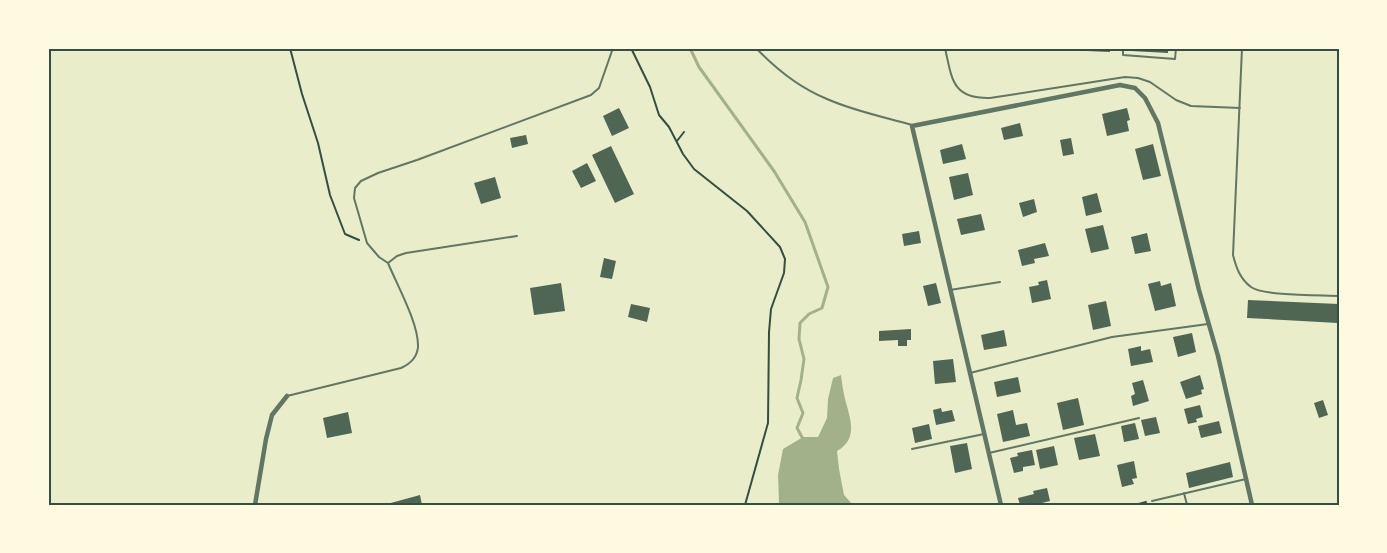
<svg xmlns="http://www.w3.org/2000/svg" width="1387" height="553" viewBox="0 0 1387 553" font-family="Manrope,sans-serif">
	<rect width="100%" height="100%" fill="#e9edc9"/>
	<!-- water -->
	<path fill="#a3b18a" d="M 841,375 C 842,383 843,391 845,399 C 850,418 859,439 837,451 L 839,469 L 844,495 L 853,505 L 778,505 L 779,503 L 778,475 L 783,449 L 803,437 L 818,437 L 827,418 L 828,399 L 833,378 Z"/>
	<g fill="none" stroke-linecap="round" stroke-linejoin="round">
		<!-- stream -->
		<path stroke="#a3b18a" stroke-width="3" d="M 690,48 L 699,67 L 774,171 L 805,222 L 828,287 L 822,308 L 809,314 L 800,323 L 799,339 L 804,359 L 801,380 L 797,398 L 803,413 L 797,428 L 803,439"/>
	</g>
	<!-- building -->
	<path fill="#4f6655" d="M 1062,48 L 1110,48 L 1110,52 L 1062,50 Z
		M 1132,48 L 1168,48 L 1168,53 L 1131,51 Z
		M 619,108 L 629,128 L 612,136 L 603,116 Z
		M 1127,108 L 1130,120 L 1127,121 L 1129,131 L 1107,136 L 1102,114 Z
		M 1020,123 L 1023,136 L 1004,140 L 1001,128 Z
		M 526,135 L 528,144 L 512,148 L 510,138 Z
		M 1071,138 L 1074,154 L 1063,156 L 1060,140 Z
		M 962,144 L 966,159 L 943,164 L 940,150 Z
		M 1153,144 L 1161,176 L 1143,180 L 1135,149 Z
		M 611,146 L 634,194 L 615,203 L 592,155 Z
		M 587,163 L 596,181 L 581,188 L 572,171 Z
		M 968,173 L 973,195 L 954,200 L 949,177 Z
		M 495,177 L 501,198 L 481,204 L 474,183 Z
		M 1097,193 L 1102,212 L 1086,216 L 1082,197 Z
		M 1034,199 L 1037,212 L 1023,217 L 1019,203 Z
		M 981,214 L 985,230 L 961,235 L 957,219 Z
		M 1103,225 L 1109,249 L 1091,253 L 1085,229 Z
		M 919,231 L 921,243 L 904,246 L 902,234 Z
		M 1147,233 L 1151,251 L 1135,254 L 1131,237 Z
		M 1045,243 L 1049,256 L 1034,259 L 1035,263 L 1022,266 L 1018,250 Z
		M 604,258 L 616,261 L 612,279 L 600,277 Z
		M 1047,280 L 1051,299 L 1032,303 L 1029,287 L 1039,285 L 1038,282 Z
		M 1160,281 L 1161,286 L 1171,283 L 1176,306 L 1155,311 L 1148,284 Z
		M 561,283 L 565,311 L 534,315 L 530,288 Z
		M 936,283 L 941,303 L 928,306 L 923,286 Z
		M 1248,300 L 1339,304 L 1338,323 L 1247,318 Z
		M 1106,301 L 1111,326 L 1093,330 L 1088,305 Z
		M 631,304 L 650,308 L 647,322 L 628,317 Z
		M 911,329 L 911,340 L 907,340 L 907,346 L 898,346 L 898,340 L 879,341 L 879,331 Z
		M 1004,330 L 1007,346 L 984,350 L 981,335 Z
		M 1192,333 L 1196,352 L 1178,357 L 1173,337 Z
		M 1141,346 L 1141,351 L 1150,349 L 1153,362 L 1131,366 L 1128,349 Z
		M 953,359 L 956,382 L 935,384 L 933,361 Z
		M 1200,375 L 1204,389 L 1201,390 L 1202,394 L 1186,399 L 1180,382 Z
		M 1018,377 L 1021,392 L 997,397 L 994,382 Z
		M 1143,380 L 1149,401 L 1133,406 L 1131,396 L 1135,394 L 1132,383 Z
		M 1078,398 L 1084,425 L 1063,430 L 1057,403 Z
		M 1323,400 L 1328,415 L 1319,418 L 1314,403 Z
		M 1200,405 L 1203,417 L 1196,419 L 1197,422 L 1188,424 L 1184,409 Z
		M 941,408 L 942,412 L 952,410 L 955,421 L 936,425 L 933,410 Z
		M 1013,410 L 1016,425 L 1027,423 L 1030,436 L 1003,442 L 997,414 Z
		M 348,412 L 352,433 L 327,438 L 323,418 Z
		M 1156,417 L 1160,433 L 1145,436 L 1141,420 Z
		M 1219,421 L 1222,433 L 1201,438 L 1198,426 Z
		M 1135,423 L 1139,439 L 1124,442 L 1121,426 Z
		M 929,424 L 932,439 L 915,443 L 912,428 Z
		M 1095,434 L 1100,456 L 1079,460 L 1074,438 Z
		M 967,443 L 972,469 L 955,473 L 950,446 Z
		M 1054,446 L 1058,465 L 1040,469 L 1036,450 Z
		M 1032,450 L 1035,465 L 1023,467 L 1023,471 L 1014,473 L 1010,458 L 1018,456 L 1017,453 Z
		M 1134,461 L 1137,478 L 1132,479 L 1134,484 L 1122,487 L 1117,465 Z
		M 1230,462 L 1233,477 L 1189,488 L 1186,473 Z
		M 1047,488 L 1050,501 L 1034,505 L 1020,505 L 1018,498 L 1034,494 L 1033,491 Z
		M 420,495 L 422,505 L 387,505 L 387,504 Z"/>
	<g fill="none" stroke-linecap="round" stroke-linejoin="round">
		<!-- path -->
		<path stroke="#344e41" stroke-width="2" d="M 290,48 L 302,94 L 318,143 L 330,195 L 345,234 L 359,240
			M 631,48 L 650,87 L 659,115 L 669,127 L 683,154 L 694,169 L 747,211 L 780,247 L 785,259 L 784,273 L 771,309 L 769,332 L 768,423 L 745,505
			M 677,141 L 684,132
			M 1135,505 L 1146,502"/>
		<!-- service -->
		<path stroke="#617663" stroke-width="2" d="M 756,48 C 776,69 800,88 827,99 C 854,111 884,117 912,125
			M 945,48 C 952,79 952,99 990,98 L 1125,77 L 1138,78 L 1150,82 L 1176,100 L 1191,106 L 1240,108
			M 1123,48 L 1123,55 L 1175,59 L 1176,48
			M 1242,48 L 1233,255 C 1236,267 1240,279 1251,287 C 1263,296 1321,295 1339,296
			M 388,263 L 397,256 L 406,253 L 517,236
			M 950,290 L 1000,282
			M 970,373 L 1112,337 L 1208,324
			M 287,396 L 401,368 C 410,364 417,358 418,347 C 419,324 397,285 388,263 L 379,257 L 367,243 L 354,198 L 355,188 L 361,181 L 378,173 L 417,160 L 591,95 L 599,88 L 613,48
			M 912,449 L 984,434
			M 989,453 L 1139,418
			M 1184,493 L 1187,505
			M 1152,501 L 1246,479"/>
		<!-- minor -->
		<path stroke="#617663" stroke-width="4.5" d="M 255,505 L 266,439 L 272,415 L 287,396
			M 1001,505 L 912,126 L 1120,85 L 1135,88 L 1145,98 L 1158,123 L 1199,290 L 1218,356 L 1252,505"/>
	</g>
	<!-- border -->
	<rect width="1387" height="553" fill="none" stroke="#fefae0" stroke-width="99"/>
	<rect x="50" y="50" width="1288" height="454" fill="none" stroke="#344e41" stroke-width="2"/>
</svg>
